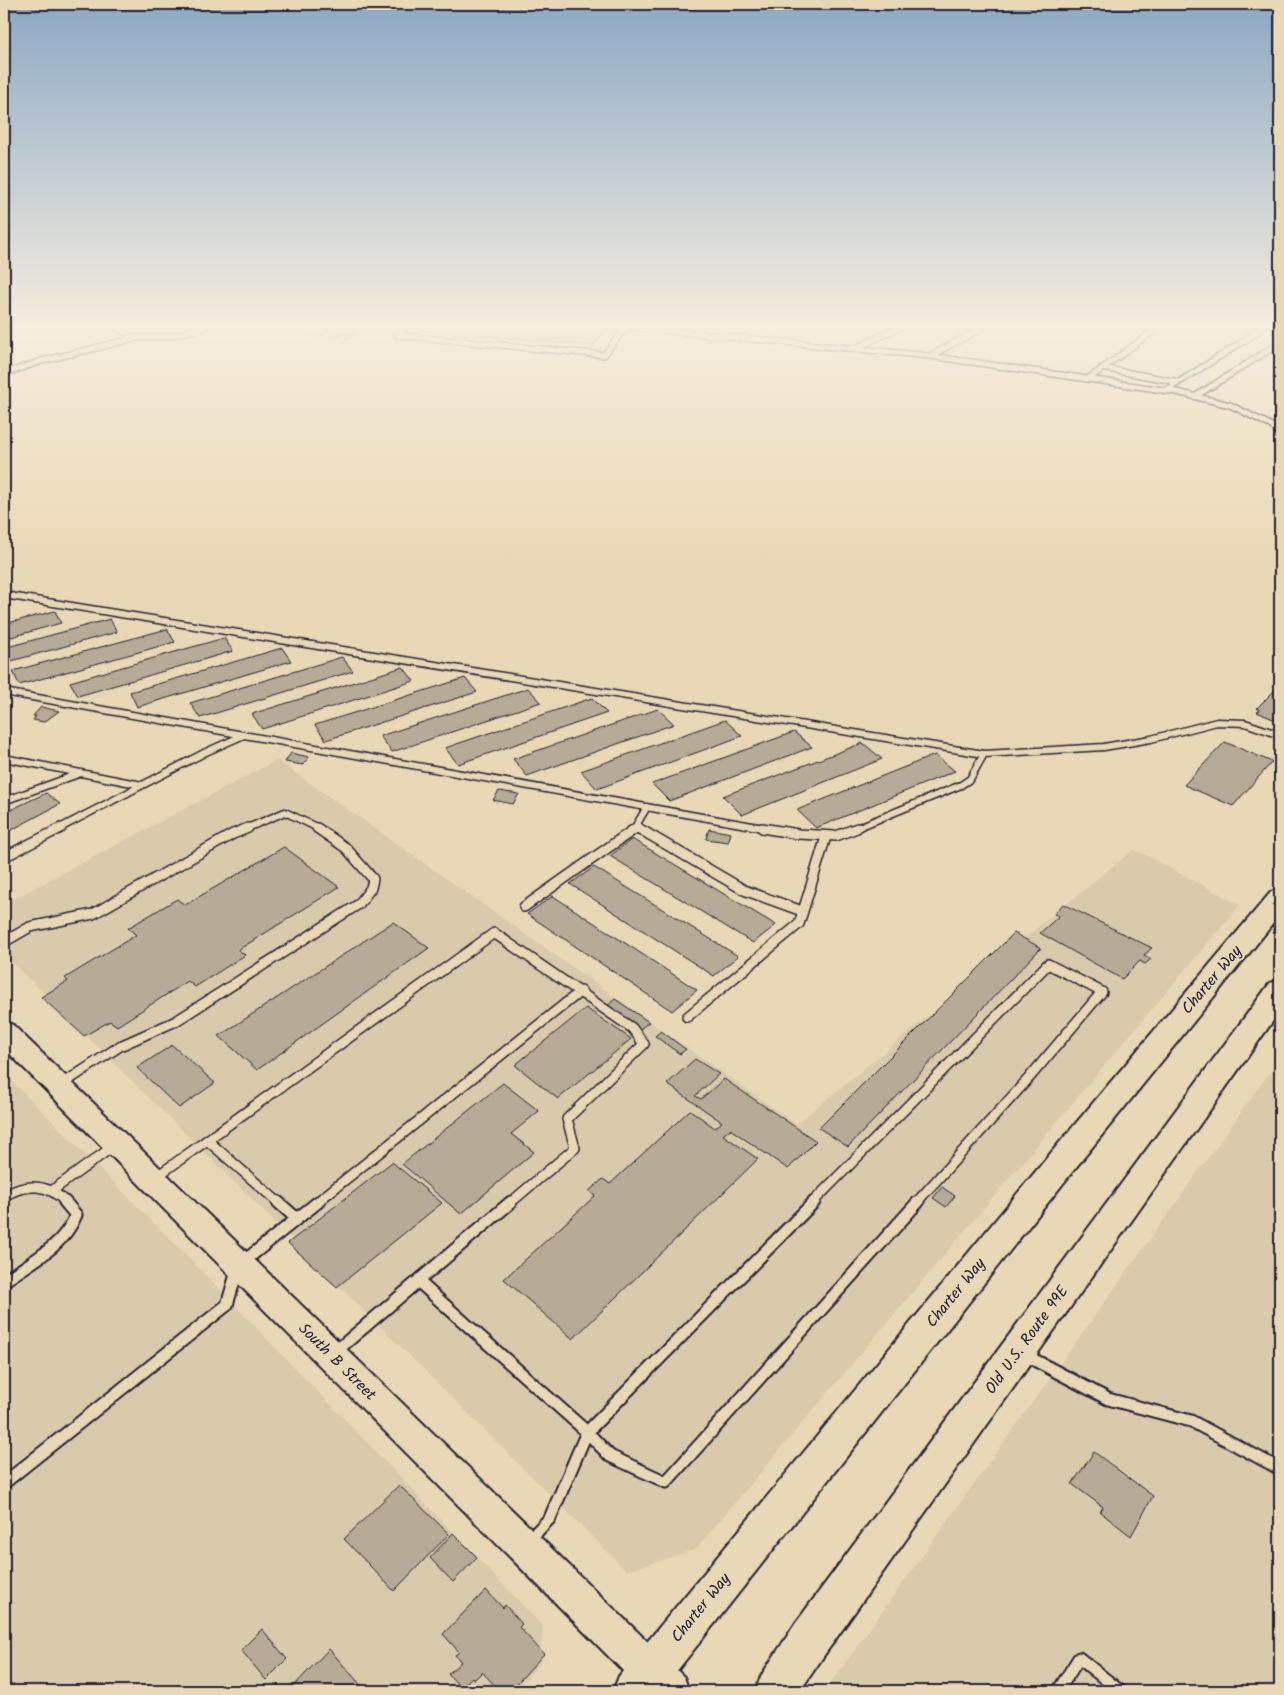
<svg xmlns="http://www.w3.org/2000/svg" width="1284" height="1695" viewBox="0 0 1284 1695" font-family="Kalam,sans-serif">
	<rect width="100%" height="100%" fill="#e9d8b5"/>
	<filter id="ink" filterUnits="userSpaceOnUse"><feTurbulence type="fractalNoise" baseFrequency=".02" numOctaves="2"/><feDisplacementMap in="SourceGraphic" scale="10" xChannelSelector="R" yChannelSelector="G"/><feConvolveMatrix kernelMatrix="1 2 1 2 8 2 1 2 1" color-interpolation-filters="sRGB"/></filter>
	<g filter="url(#ink)">
		<!-- built -->
		<path fill="#dacaac" d="M 277,760 L 796,1124 L 1134,849 L 1240,905 L 695,1550 L 627,1571 L 4,954 L 4,904 Z
			M 1280,1058 L 1280,1691 L 825,1691 Z
			M 4,1073 L 199,1268 L 543,1626 L 540,1663 L 515,1691 L 4,1691 Z"/>
		<!-- building -->
		<path fill="#b7ab97" stroke="#22223b" d="M 316,327 L 356,327 L 361,328 L 349,339 L 345,338 L 350,333 L 337,337 L 342,332 L 339,332 L 334,338 L 329,337 L 335,332 L 328,331 L 321,336 L 307,335 Z
			M 422,327 L 599,327 L 595,332 L 603,333 L 594,346 L 419,330 Z
			M 55,611 L 61,623 L 4,639 L 4,624 Z
			M 110,619 L 117,632 L 4,663 L 4,648 Z
			M 167,629 L 175,642 L 19,685 L 13,671 Z
			M 224,638 L 233,651 L 78,696 L 70,682 Z
			M 282,648 L 291,661 L 137,707 L 130,692 Z
			M 342,657 L 353,671 L 200,718 L 190,703 Z
			M 403,667 L 414,681 L 262,729 L 252,714 Z
			M 465,678 L 477,692 L 326,740 L 315,725 Z
			M 1280,685 L 1280,722 L 1257,712 L 1260,710 L 1257,708 Z
			M 528,688 L 541,702 L 392,752 L 380,736 Z
			M 592,698 L 607,713 L 458,764 L 445,748 Z
			M 41,707 L 59,711 L 44,722 L 33,720 L 36,716 L 33,716 Z
			M 658,709 L 674,724 L 527,776 L 513,759 Z
			M 725,720 L 742,736 L 597,789 L 581,771 Z
			M 794,732 L 812,747 L 669,801 L 652,784 Z
			M 1225,742 L 1272,762 L 1233,806 L 1184,785 Z
			M 863,743 L 882,759 L 742,815 L 723,796 Z
			M 291,753 L 309,757 L 303,765 L 285,762 Z
			M 935,755 L 955,771 L 816,828 L 797,810 Z
			M 499,791 L 519,794 L 513,804 L 493,800 Z
			M 46,793 L 60,804 L 4,834 L 4,813 Z
			M 709,829 L 731,833 L 728,842 L 706,839 Z
			M 632,839 L 776,925 L 753,943 L 610,856 Z
			M 284,847 L 339,887 L 238,950 L 245,955 L 195,987 L 188,981 L 117,1026 L 110,1021 L 84,1036 L 41,997 L 68,981 L 65,978 L 136,935 L 128,928 L 177,899 L 185,905 Z
			M 594,867 L 738,956 L 714,976 L 570,884 Z
			M 553,896 L 697,990 L 672,1011 L 527,914 Z
			M 1063,904 L 1152,948 L 1144,955 L 1151,959 L 1145,964 L 1140,961 L 1122,979 L 1040,933 L 1059,916 L 1054,914 Z
			M 393,922 L 429,948 L 257,1070 L 219,1036 Z
			M 1014,933 L 1041,948 L 848,1147 L 819,1128 Z
			M 615,999 L 649,1022 L 639,1030 L 606,1007 Z
			M 586,1008 L 631,1039 L 558,1099 L 515,1065 Z
			M 661,1031 L 684,1048 L 686,1049 L 680,1054 L 655,1036 Z
			M 172,1045 L 215,1083 L 179,1108 L 137,1068 Z
			M 695,1059 L 719,1074 L 695,1096 L 701,1099 L 724,1079 L 816,1141 L 788,1169 L 730,1129 L 723,1135 L 758,1159 L 573,1339 L 504,1279 L 595,1196 L 589,1191 L 603,1179 L 610,1184 L 690,1110 L 715,1128 L 722,1122 L 667,1084 Z
			M 503,1083 L 539,1111 L 511,1134 L 534,1152 L 461,1214 L 402,1164 Z
			M 392,1162 L 442,1203 L 337,1287 L 288,1243 Z
			M 942,1187 L 955,1196 L 946,1207 L 933,1198 Z
			M 1094,1452 L 1153,1496 L 1131,1536 L 1100,1512 L 1103,1507 L 1072,1484 Z
			M 399,1485 L 449,1534 L 394,1591 L 344,1539 Z
			M 453,1533 L 477,1557 L 453,1582 L 430,1558 Z
			M 486,1590 L 503,1608 L 505,1605 L 522,1624 L 519,1627 L 544,1654 L 510,1691 L 500,1691 L 482,1672 L 474,1680 L 472,1677 L 461,1688 L 448,1674 L 461,1662 L 455,1655 L 459,1652 L 443,1634 Z
			M 262,1629 L 287,1659 L 266,1680 L 241,1650 Z
			M 329,1649 L 366,1691 L 289,1691 Z"/>
		<g fill="none" stroke-linecap="round" stroke-linejoin="round">
			<defs>
				<path id="lane-far3" d="M 115,327 L 136,338
					M 405,327 L 397,335 L 604,355 L 626,327
					M 628,327 L 930,356 L 1177,392 L 1230,405 L 1270,425 L 1280,433
					M 1274,327 L 1280,329
					M 854,349 L 900,327
					M 930,356 L 984,327
					M 1102,368 L 1179,382
					M 4,374 L 42,361 L 136,338 L 169,336 L 206,327
					M 1088,379 L 1159,327
					M 1165,391 L 1258,332 L 1239,327
					M 1196,396 L 1280,343"/>
				<path id="lane-far2" d="M 4,595 L 984,754
					M 4,692 L 769,829
					M 4,758 L 142,785
					M 4,801 L 81,773
					M 637,827 L 640,829
					M 58,829 L 206,752 L 244,735
					M 245,829 L 285,812 L 320,829
					M 634,829 L 647,807
					M 854,829 L 961,785 L 970,779 L 984,754 L 1104,747 L 1151,739 L 1217,722 L 1245,723 L 1280,735"/>
				<path id="lane-far1" d="M 638,828 L 744,890 L 802,911
					M 762,828 L 798,834 L 836,836 L 857,828
					M 4,857 L 61,828
					M 524,907 L 636,828
					M 4,942 L 30,927 L 93,914 L 233,834 L 248,828
					M 687,1017 L 799,924 L 826,837
					M 61,1085 L 120,1046 L 176,1021 L 359,904 L 371,888 L 373,879 L 346,848 L 317,828
					M 207,1140 L 279,1203
					M 156,1177 L 494,933 L 632,1028 L 644,1044 L 567,1119 L 575,1148 L 510,1203
					M 53,1190 L 115,1145
					M 4,1196 C 26,1183 49,1183 66,1203
					M 316,1203 L 581,991
					M 812,1203 L 1048,964 L 1102,992 L 1029,1078 L 916,1203"/>
				<path id="lane" d="M 278,1202 L 296,1218
					M 243,1262 L 318,1202
					M 4,1281 C 31,1262 63,1247 76,1215 L 65,1202
					M 419,1282 L 587,1432
					M 336,1351 L 511,1202
					M 1025,1355 L 1108,1399 L 1191,1421 L 1280,1469
					M 587,1432 L 610,1456 L 666,1482 L 918,1202
					M 587,1432 L 814,1202
					M 4,1483 L 227,1305 L 237,1271
					M 529,1540 L 550,1518 L 587,1432
					M 1058,1691 L 1079,1658 L 1120,1691"/>
				<path id="secondary" d="M 4,1022 L 13,1025 L 684,1677 L 689,1691 L 643,1691 L 4,1048 Z"/>
				<path id="primary" d="M 1280,889 L 1280,915 L 1077,1166 L 661,1691 L 613,1691 L 619,1676 L 1055,1148 L 1271,892 Z
					M 1280,980 L 1280,1011 L 825,1654 L 800,1691 L 755,1691 L 761,1676 L 795,1624 L 1270,983 Z"/>
			</defs>
			<!-- lane-far3 casing -->
			<use href="#lane-far3" stroke="#22223b" stroke-width="8"/>
			<!-- lane-far2 casing -->
			<use href="#lane-far2" stroke="#22223b" stroke-width="9"/>
			<!-- lane-far1 casing -->
			<use href="#lane-far1" stroke="#22223b" stroke-width="12"/>
			<!-- lane casing -->
			<use href="#lane" stroke="#22223b" stroke-width="15"/>
			<!-- secondary casing -->
			<use href="#secondary" stroke="#22223b" stroke-width="4"/>
			<!-- primary casing -->
			<use href="#primary" stroke="#22223b" stroke-width="4"/>
			<!-- lane-far3 -->
			<use href="#lane-far3" stroke="#e9d8b5" stroke-width="5"/>
			<!-- lane-far2 -->
			<use href="#lane-far2" stroke="#e9d8b5" stroke-width="6"/>
			<!-- lane-far1 -->
			<use href="#lane-far1" stroke="#e9d8b5" stroke-width="9"/>
			<!-- lane -->
			<use href="#lane" stroke="#e9d8b5" stroke-width="11"/>
			<!-- secondary -->
			<use href="#secondary" fill="#e9d8b5" fill-rule="evenodd"/>
			<!-- primary -->
			<use href="#primary" fill="#e9d8b5" fill-rule="evenodd"/>
		</g>
	</g>
	<!-- sky -->
	<linearGradient id="sky" x2="0" y2="1"><stop stop-color="#8da9c3"/><stop offset="0.58" stop-color="#f5edde"/><stop offset="1" stop-color="#f5edde" stop-opacity="0"/></linearGradient>
	<rect width="1284" height="564" fill="url(#sky)"/>
	<g text-anchor="middle" dominant-baseline="central" stroke-width="4" stroke-linejoin="round" paint-order="stroke">
		<!-- near-street labels -->
		<g font-size="16" fill="#22223b" stroke="#e9d8b5">
			<text transform="translate(1212 980) rotate(-50)">Charter Way</text>
			<text transform="translate(956 1293) rotate(-51)">Charter Way</text>
			<text transform="translate(1027 1340) rotate(-54)">Old U.S. Route 99E</text>
			<text transform="translate(337 1362) rotate(45)">South B Street</text>
			<text transform="translate(701 1608) rotate(-51)">Charter Way</text>
		</g>
	</g>
	<!-- margin -->
	<rect width="1284" height="1695" fill="none" stroke="#e9d8b5" stroke-width="20"/>
	<rect x="10" y="10" width="1264" height="1675" fill="none" stroke="#22223b" stroke-width="2" filter="url(#ink)"/>
</svg>
